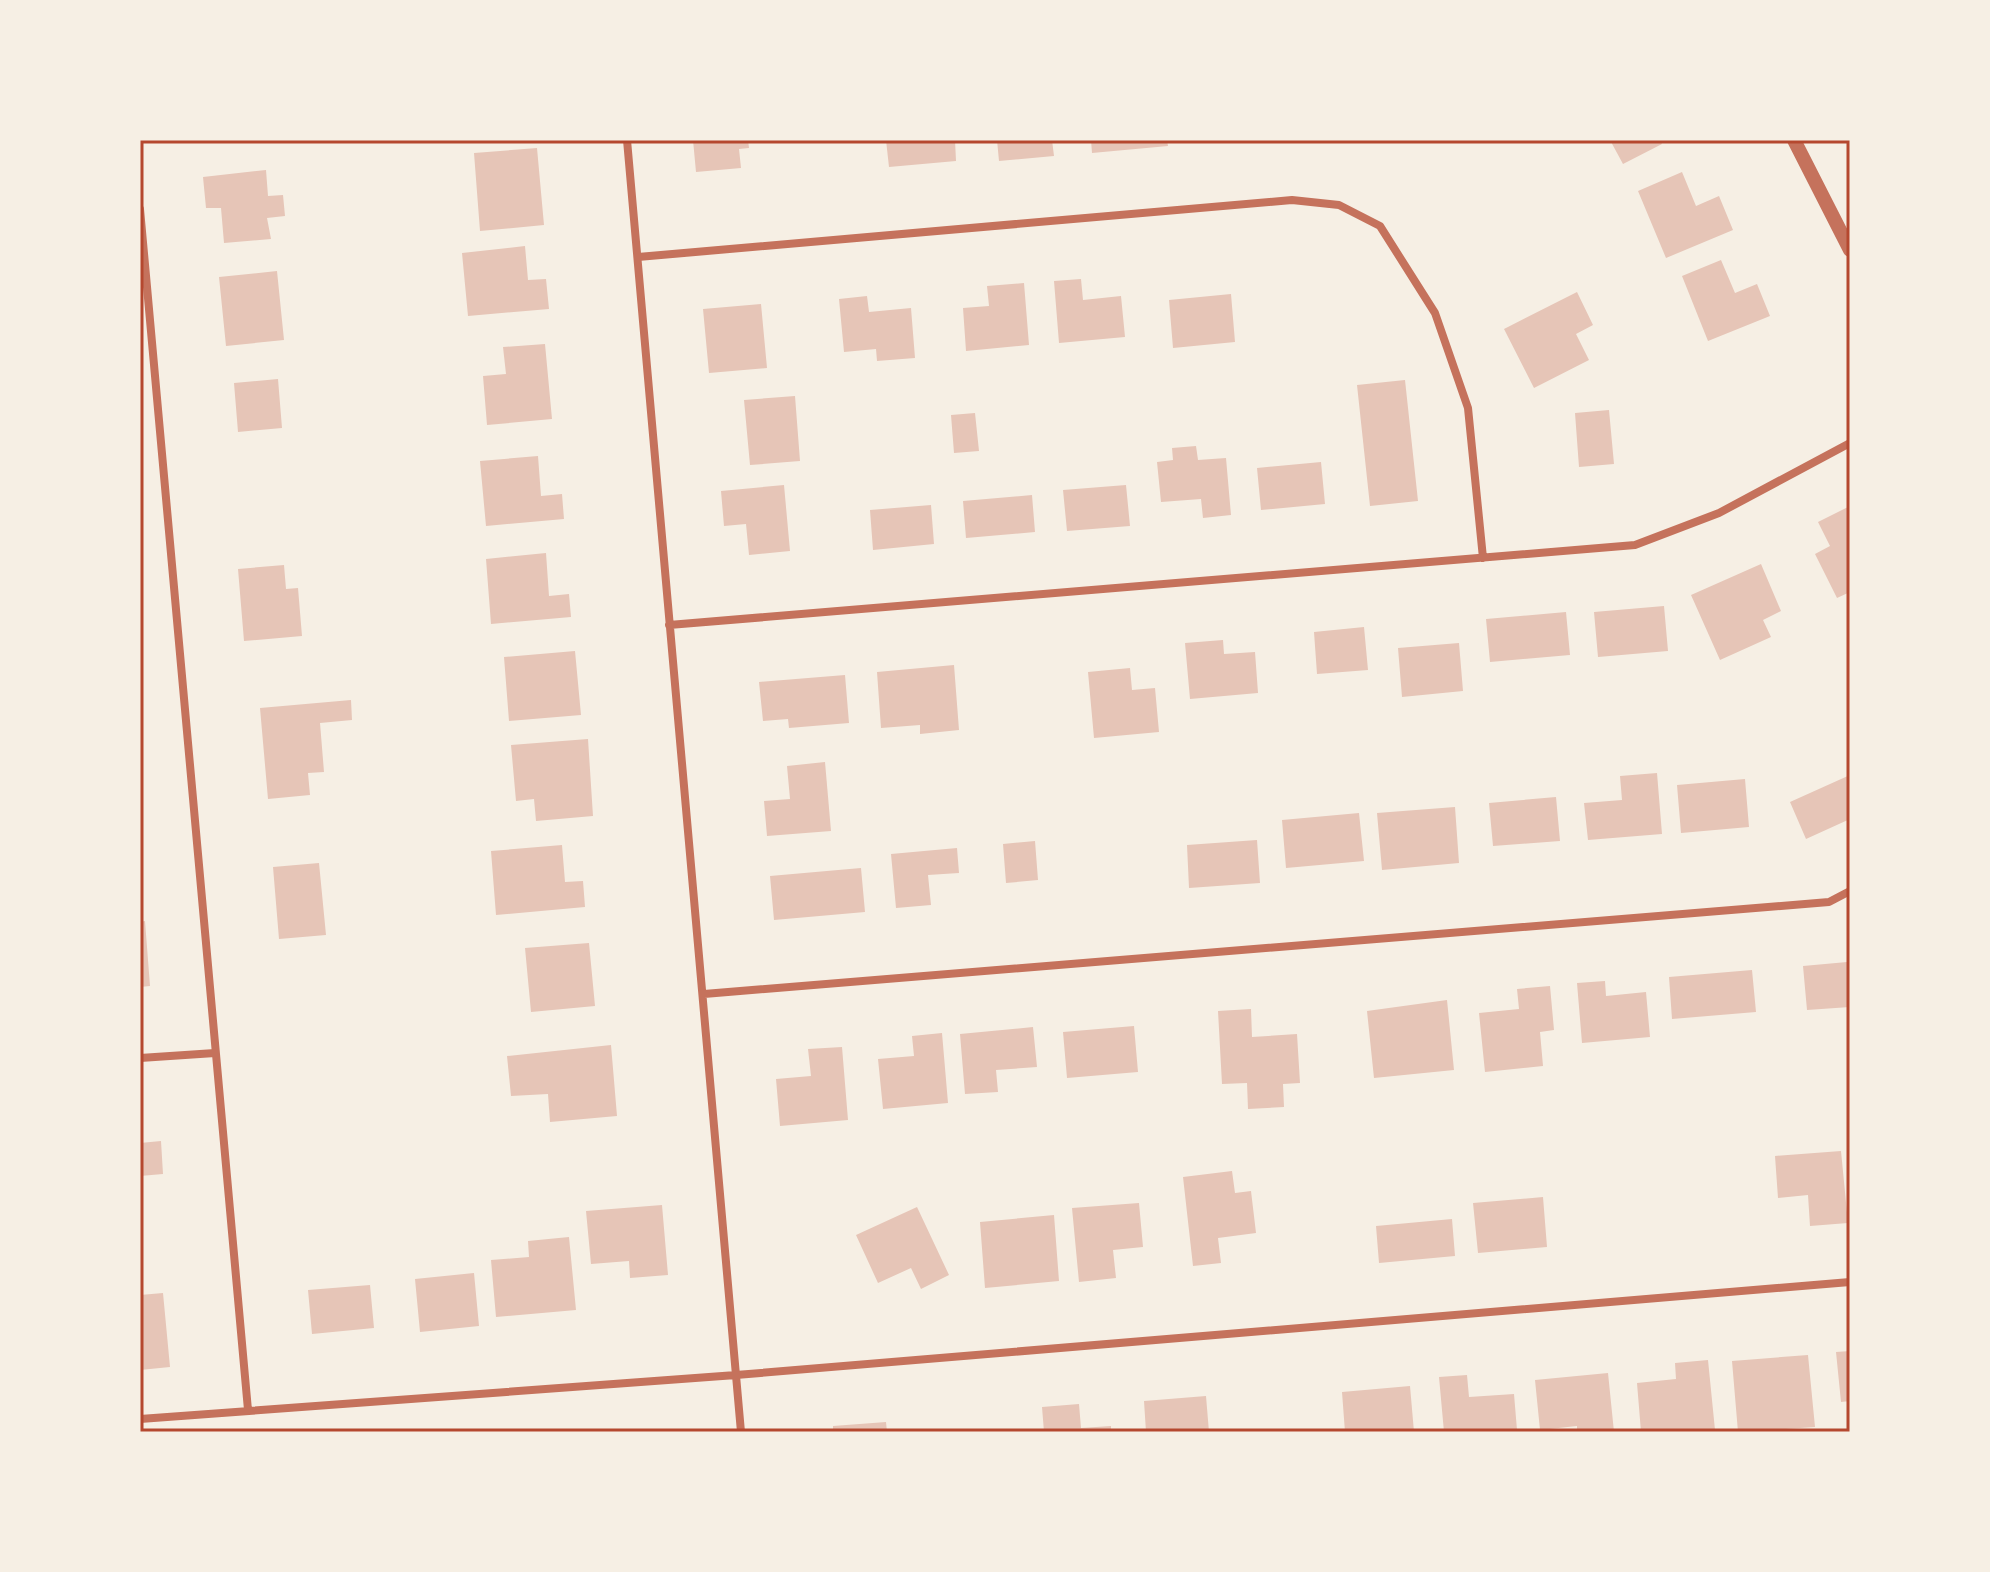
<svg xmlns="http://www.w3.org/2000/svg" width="1990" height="1572" viewBox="0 0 1990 1572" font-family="'Nunito Sans',sans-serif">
	<rect width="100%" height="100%" fill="#f6efe4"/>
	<!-- building -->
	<path fill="#e6c5b7" d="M 693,140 L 748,140 L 749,148 L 739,149 L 741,168 L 696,172 Z
		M 886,140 L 955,140 L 956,161 L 889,167 Z
		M 997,140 L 1052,140 L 1054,156 L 999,161 Z
		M 1091,140 L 1167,140 L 1168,146 L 1092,153 Z
		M 1610,140 L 1660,140 L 1662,144 L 1623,164 Z
		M 537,148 L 544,225 L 480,231 L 474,153 Z
		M 266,170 L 268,196 L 283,195 L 285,216 L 267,218 L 271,239 L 224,243 L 221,208 L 206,208 L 203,177 Z
		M 1682,172 L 1696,206 L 1719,196 L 1733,230 L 1666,258 L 1638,191 Z
		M 525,246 L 528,280 L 546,279 L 549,309 L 468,316 L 462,253 Z
		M 1721,260 L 1735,293 L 1757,284 L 1770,316 L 1708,341 L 1682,276 Z
		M 277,271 L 284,340 L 226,346 L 219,277 Z
		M 1081,279 L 1083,300 L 1121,296 L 1125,337 L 1059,343 L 1054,281 Z
		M 1024,283 L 1029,345 L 966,351 L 963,308 L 989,306 L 987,286 Z
		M 1577,292 L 1593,325 L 1576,334 L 1589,360 L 1534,388 L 1504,329 Z
		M 1231,294 L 1235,342 L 1173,348 L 1169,300 Z
		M 867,296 L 869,312 L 911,308 L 915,358 L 877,361 L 876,349 L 844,352 L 839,299 Z
		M 761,304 L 767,368 L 709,373 L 703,309 Z
		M 545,344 L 552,419 L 487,425 L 483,376 L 506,374 L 503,347 Z
		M 278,379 L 282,428 L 238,432 L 234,383 Z
		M 1405,380 L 1418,501 L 1370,506 L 1357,385 Z
		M 795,396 L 800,461 L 750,465 L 744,400 Z
		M 1609,410 L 1614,464 L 1579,467 L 1575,413 Z
		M 975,413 L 979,451 L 954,453 L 951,415 Z
		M 1196,446 L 1198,460 L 1226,458 L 1231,515 L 1203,518 L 1201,499 L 1161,502 L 1157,462 L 1173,460 L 1172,448 Z
		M 538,456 L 541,496 L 562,494 L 564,519 L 486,526 L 480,461 Z
		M 1321,462 L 1325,504 L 1261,510 L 1257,468 Z
		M 784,485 L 790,551 L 749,555 L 746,524 L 724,526 L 721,491 Z
		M 1126,485 L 1130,526 L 1067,531 L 1063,490 Z
		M 1032,495 L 1035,532 L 966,538 L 963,501 Z
		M 931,505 L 934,544 L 873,550 L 870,510 Z
		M 1850,506 L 1850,592 L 1837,598 L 1815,554 L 1830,546 L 1818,522 Z
		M 546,553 L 549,596 L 569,594 L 571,617 L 491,624 L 486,559 Z
		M 1761,564 L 1781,611 L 1763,620 L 1771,637 L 1720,660 L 1691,595 Z
		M 284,565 L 286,589 L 298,588 L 302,636 L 244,641 L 238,569 Z
		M 1664,606 L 1668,651 L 1598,657 L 1594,612 Z
		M 1566,612 L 1570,655 L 1490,662 L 1486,619 Z
		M 1364,627 L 1368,670 L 1317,674 L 1314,632 Z
		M 1223,640 L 1224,654 L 1255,652 L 1258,693 L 1190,699 L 1185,643 Z
		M 1459,643 L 1463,691 L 1402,697 L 1398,648 Z
		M 575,651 L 581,715 L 509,721 L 504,657 Z
		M 954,665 L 959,730 L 920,734 L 920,725 L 881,728 L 877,672 Z
		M 1130,668 L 1132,690 L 1155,688 L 1159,732 L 1094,738 L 1088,672 Z
		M 845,675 L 849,723 L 789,728 L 788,719 L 763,721 L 759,682 Z
		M 351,700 L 352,720 L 320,723 L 324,772 L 308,773 L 310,795 L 268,799 L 260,708 Z
		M 588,739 L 593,816 L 536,821 L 534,799 L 516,801 L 511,745 Z
		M 825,762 L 831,831 L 767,836 L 764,801 L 790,799 L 787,766 Z
		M 1657,773 L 1662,834 L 1588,840 L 1584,803 L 1622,800 L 1620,776 Z
		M 1850,775 L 1850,819 L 1806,839 L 1790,802 Z
		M 1745,779 L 1749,827 L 1681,833 L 1677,785 Z
		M 1556,797 L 1560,841 L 1493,846 L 1489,803 Z
		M 1455,807 L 1459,863 L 1382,870 L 1377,813 Z
		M 1359,813 L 1364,861 L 1286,868 L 1282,820 Z
		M 1257,840 L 1260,883 L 1189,888 L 1187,845 Z
		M 1035,841 L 1038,880 L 1006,883 L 1003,844 Z
		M 562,845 L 565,882 L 583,881 L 585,907 L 496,915 L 491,851 Z
		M 957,848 L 959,873 L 928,875 L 931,905 L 896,908 L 891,854 Z
		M 319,863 L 326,935 L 279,939 L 273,867 Z
		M 861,868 L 865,912 L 774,920 L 770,876 Z
		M 145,921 L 150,986 L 140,987 L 140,922 Z
		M 589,943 L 595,1006 L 531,1012 L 525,948 Z
		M 1847,962 L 1850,1007 L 1807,1010 L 1803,966 Z
		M 1752,970 L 1756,1012 L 1672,1019 L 1669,977 Z
		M 1605,981 L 1606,996 L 1646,992 L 1650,1037 L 1582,1043 L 1577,983 Z
		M 1550,986 L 1554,1030 L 1540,1032 L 1543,1066 L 1485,1072 L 1479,1013 L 1519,1009 L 1517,989 Z
		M 1447,1000 L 1454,1070 L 1374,1078 L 1367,1011 Z
		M 1251,1009 L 1252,1037 L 1297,1034 L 1300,1083 L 1283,1084 L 1284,1107 L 1248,1109 L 1247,1083 L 1222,1084 L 1218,1011 Z
		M 1134,1026 L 1138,1072 L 1067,1078 L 1063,1032 Z
		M 1033,1027 L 1037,1067 L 996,1070 L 998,1092 L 965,1094 L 960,1034 Z
		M 942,1033 L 948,1103 L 883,1109 L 878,1059 L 914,1056 L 912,1036 Z
		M 611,1045 L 617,1116 L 550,1122 L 548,1094 L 511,1096 L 507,1056 Z
		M 842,1047 L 848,1120 L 780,1126 L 776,1079 L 811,1076 L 808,1049 Z
		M 161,1141 L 163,1174 L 140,1176 L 140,1143 Z
		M 1841,1151 L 1848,1223 L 1810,1226 L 1808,1195 L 1778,1198 L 1775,1156 Z
		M 1232,1171 L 1235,1193 L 1251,1191 L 1256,1233 L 1218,1238 L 1221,1263 L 1193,1266 L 1183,1177 Z
		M 1543,1197 L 1547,1247 L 1478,1253 L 1473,1203 Z
		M 1139,1203 L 1143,1247 L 1113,1250 L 1116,1278 L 1079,1282 L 1072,1208 Z
		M 662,1205 L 668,1275 L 630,1278 L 629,1261 L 591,1264 L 586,1211 Z
		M 917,1207 L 949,1275 L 921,1289 L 911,1268 L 878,1283 L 856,1235 Z
		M 1054,1215 L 1059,1281 L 985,1288 L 980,1222 Z
		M 1452,1219 L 1455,1256 L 1379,1263 L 1376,1226 Z
		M 569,1237 L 576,1310 L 496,1317 L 491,1260 L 529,1257 L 528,1241 Z
		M 474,1273 L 479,1326 L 420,1332 L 415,1279 Z
		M 370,1285 L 374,1328 L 312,1334 L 308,1290 Z
		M 163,1293 L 170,1367 L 140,1370 L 140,1295 Z
		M 1850,1351 L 1850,1401 L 1841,1402 L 1836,1352 Z
		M 1808,1355 L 1815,1427 L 1738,1432 L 1732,1361 Z
		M 1708,1360 L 1715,1430 L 1641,1432 L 1637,1383 L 1676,1379 L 1675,1363 Z
		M 1608,1373 L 1614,1432 L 1577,1432 L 1577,1426 L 1540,1430 L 1535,1380 Z
		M 1467,1375 L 1469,1397 L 1514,1394 L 1517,1430 L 1444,1432 L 1439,1377 Z
		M 1410,1386 L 1414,1432 L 1345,1432 L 1342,1392 Z
		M 1206,1396 L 1209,1432 L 1146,1432 L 1144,1401 Z
		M 1079,1404 L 1081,1428 L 1111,1426 L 1111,1432 L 1044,1432 L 1042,1407 Z
		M 886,1422 L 887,1432 L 833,1432 L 833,1426 Z"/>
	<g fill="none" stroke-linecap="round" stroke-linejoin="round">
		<!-- minor -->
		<path stroke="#c5725c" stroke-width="8" d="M 627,140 L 741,1432
			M 140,209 L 248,1410
			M 638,257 L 1292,200 L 1339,205 L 1380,226 L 1435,313 L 1468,408 L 1483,558
			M 669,625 L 1635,545 L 1719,513 L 1850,443
			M 704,994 L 1829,902 L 1850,891
			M 140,1058 L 215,1053
			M 140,1419 L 736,1375 L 1850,1282"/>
		<!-- tertiary -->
		<path stroke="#c5725c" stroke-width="14" d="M 1794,140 L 1850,250"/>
	</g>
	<!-- border -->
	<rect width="1990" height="1572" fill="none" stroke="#f6efe4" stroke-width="284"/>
	<rect x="142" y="142" width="1706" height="1288" fill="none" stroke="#b5482f" stroke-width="3"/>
</svg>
